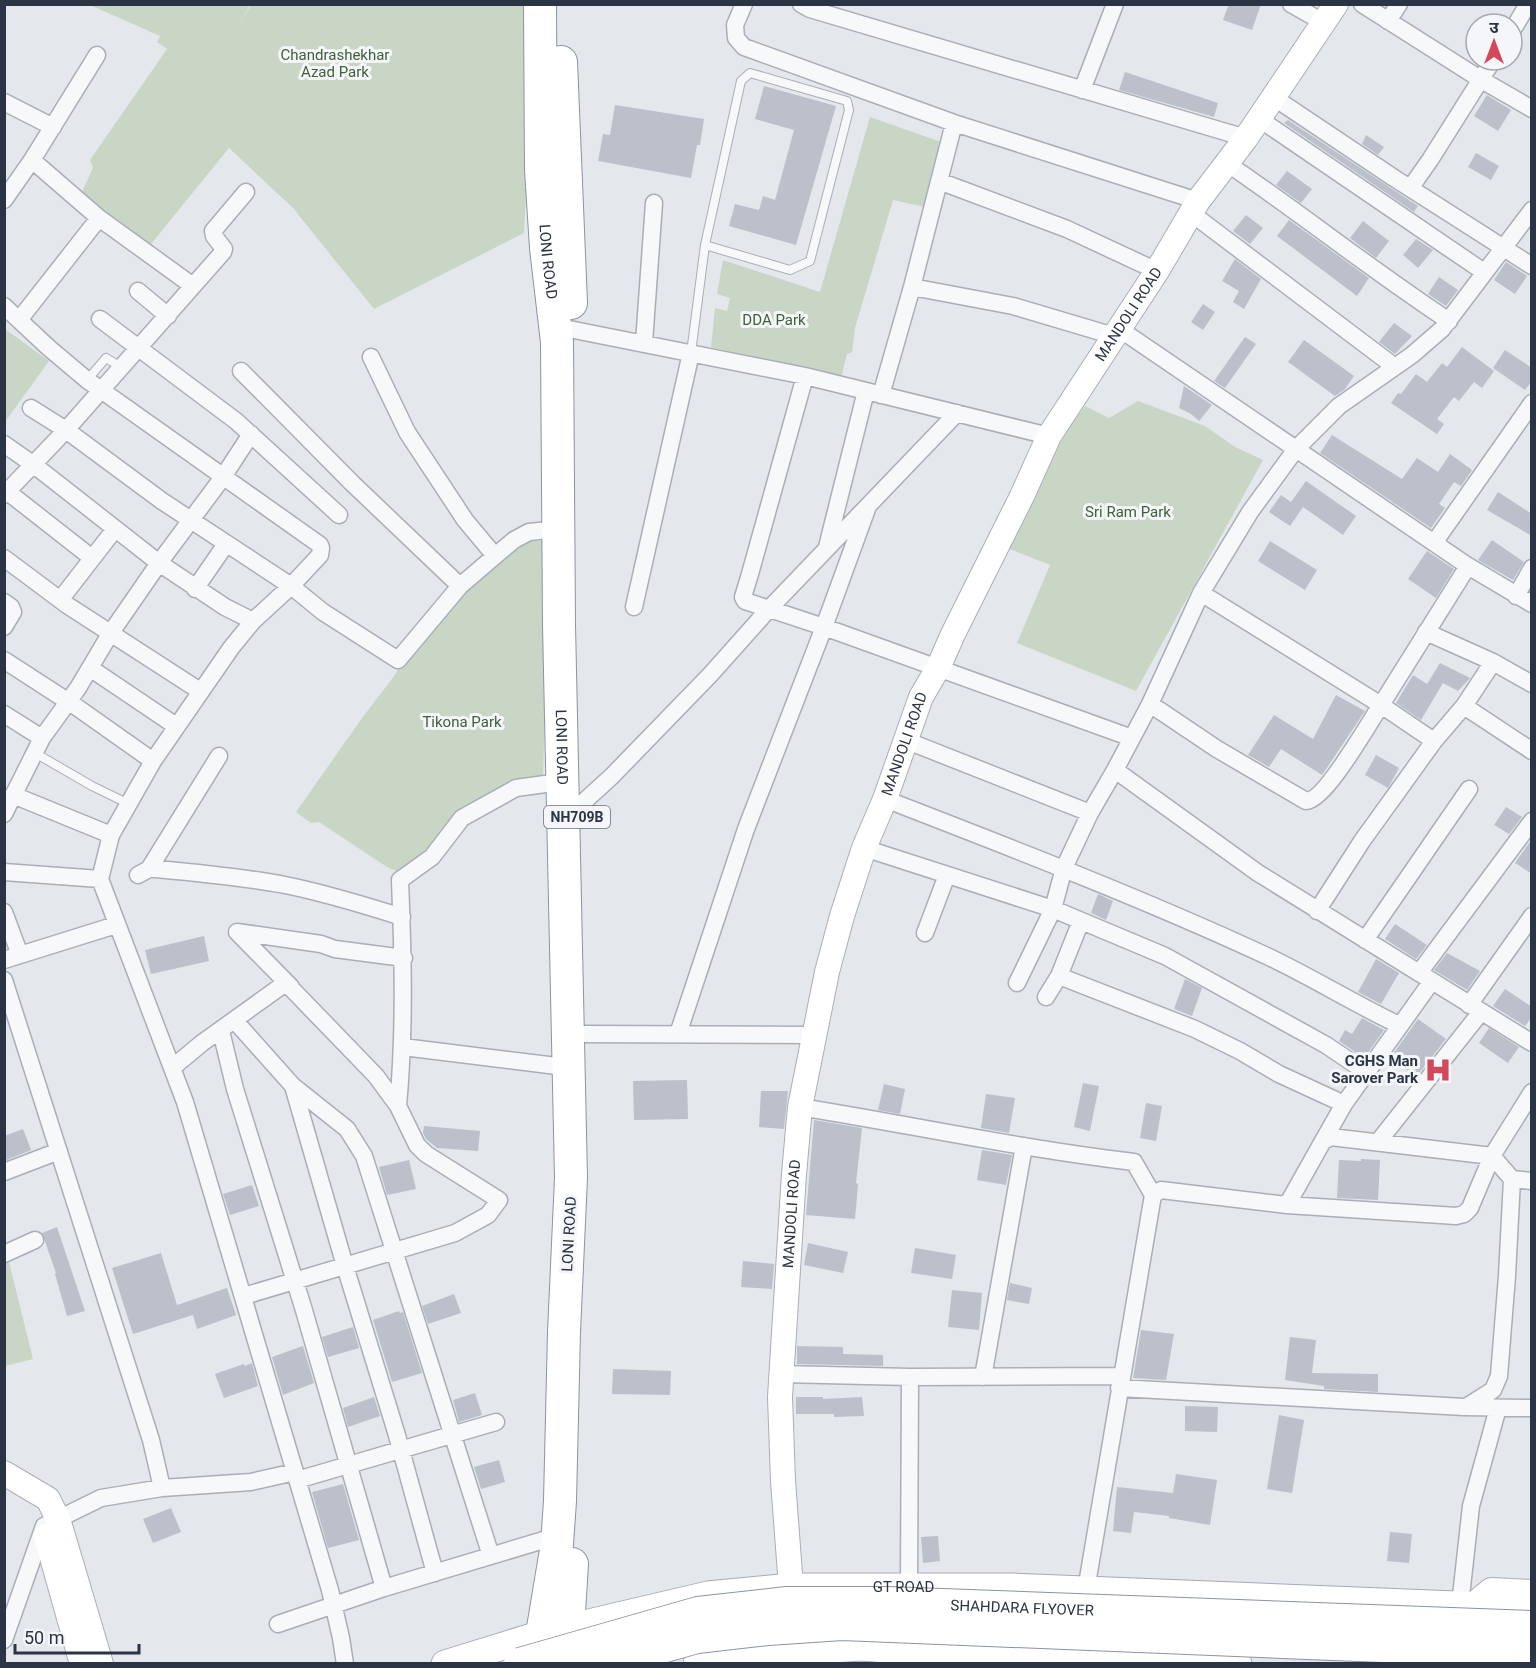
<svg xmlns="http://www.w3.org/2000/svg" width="1536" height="1668" viewBox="0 0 1536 1668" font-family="Roboto,'Noto Sans Devanagari',sans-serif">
	<rect width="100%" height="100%" fill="#e4e7ec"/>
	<!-- green -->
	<path fill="#c9d6c5" d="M 90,5 L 250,5 L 239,24 L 251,5 L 527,5 L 526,196 L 524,233 L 374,309 L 293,208 L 229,148 L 147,249 L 81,194 L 93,168 L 90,160 L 167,49 L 157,42 L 160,36 Z
		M 870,117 L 944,143 L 925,207 L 893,200 L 855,328 L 852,352 L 847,354 L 841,378 L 711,347 L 715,308 L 727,311 L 730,298 L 717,294 L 723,260 L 820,292 Z
		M 5,329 L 49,361 L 5,422 Z
		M 1138,401 L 1205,426 L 1235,447 L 1263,460 L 1136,691 L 1017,643 L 1050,565 L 1002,546 L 1070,426 L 1085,406 L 1109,418 Z
		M 524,539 L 541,541 L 546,545 L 546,658 L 543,782 L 520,785 L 400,873 L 387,867 L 319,822 L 311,823 L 296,812 L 362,718 L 392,679 L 412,648 L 456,598 Z
		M 8,1258 L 33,1359 L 5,1366 L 4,1260 Z"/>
	<!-- building -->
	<path fill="#bbc0ca" d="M 1229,4 L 1261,4 L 1252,30 L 1223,20 Z
		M 1125,72 L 1218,103 L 1214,117 L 1119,90 Z
		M 764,86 L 836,106 L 796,245 L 729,226 L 735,204 L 759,210 L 763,196 L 775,200 L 794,130 L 755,119 Z
		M 1487,95 L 1511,110 L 1498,131 L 1474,116 Z
		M 615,105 L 704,119 L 700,145 L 697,145 L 691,178 L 598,161 L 603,134 L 610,135 Z
		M 1288,120 L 1418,206 L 1414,212 L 1284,123 Z
		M 1366,135 L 1384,147 L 1378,155 L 1362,144 Z
		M 1476,153 L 1499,166 L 1491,180 L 1468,167 Z
		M 1287,171 L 1312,189 L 1301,203 L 1276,185 Z
		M 1246,215 L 1263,228 L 1250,244 L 1233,231 Z
		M 1289,220 L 1369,278 L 1357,296 L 1277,236 Z
		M 1363,221 L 1389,241 L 1376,258 L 1350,238 Z
		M 1416,239 L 1433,250 L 1418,268 L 1403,255 Z
		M 1235,259 L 1261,279 L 1244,309 L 1233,302 L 1239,291 L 1222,281 Z
		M 1506,262 L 1527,276 L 1515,294 L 1494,280 Z
		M 1439,277 L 1458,290 L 1446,306 L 1428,294 Z
		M 1203,304 L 1215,312 L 1203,330 L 1191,322 Z
		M 1394,323 L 1412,336 L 1395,354 L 1379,342 Z
		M 1245,337 L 1256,344 L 1225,388 L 1214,381 Z
		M 1304,340 L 1354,376 L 1345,389 L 1335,396 L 1288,362 Z
		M 1462,347 L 1494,371 L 1482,388 L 1474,382 L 1459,401 L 1454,397 L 1437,419 L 1444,424 L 1437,434 L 1391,403 L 1398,393 L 1401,394 L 1416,374 L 1427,382 L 1442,363 L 1447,367 Z
		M 1505,350 L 1532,368 L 1532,381 L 1525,390 L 1493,368 Z
		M 1184,386 L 1212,405 L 1199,421 L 1191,414 L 1179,408 Z
		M 1332,435 L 1402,479 L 1417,458 L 1438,472 L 1450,454 L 1472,470 L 1461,486 L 1454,482 L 1439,504 L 1445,508 L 1431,528 L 1320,453 Z
		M 1306,481 L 1356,516 L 1343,535 L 1303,507 L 1290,526 L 1269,512 L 1281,495 L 1291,502 Z
		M 1498,492 L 1532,514 L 1532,536 L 1487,510 Z
		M 1492,540 L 1524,562 L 1513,580 L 1478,560 Z
		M 1270,541 L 1317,570 L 1305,590 L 1258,561 Z
		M 1427,551 L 1454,569 L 1436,598 L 1408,579 Z
		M 1440,663 L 1470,678 L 1458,691 L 1443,683 L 1421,720 L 1396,703 L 1413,675 L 1427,684 Z
		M 1336,695 L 1365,711 L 1322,775 L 1281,749 L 1269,767 L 1248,755 L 1274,715 L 1313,739 Z
		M 1376,755 L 1399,768 L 1388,788 L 1365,775 Z
		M 1506,807 L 1522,817 L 1509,834 L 1494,825 Z
		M 1532,839 L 1532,874 L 1515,863 Z
		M 1098,894 L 1113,901 L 1106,920 L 1091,913 Z
		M 1395,924 L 1427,945 L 1416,959 L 1385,939 Z
		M 204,936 L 209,961 L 151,974 L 145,950 Z
		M 1447,953 L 1480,971 L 1467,990 L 1434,970 Z
		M 1376,959 L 1399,973 L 1381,1004 L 1358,992 Z
		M 1185,979 L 1202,988 L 1192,1016 L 1174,1009 Z
		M 1505,989 L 1532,1007 L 1532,1017 L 1525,1026 L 1493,1006 Z
		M 1362,1018 L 1384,1030 L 1364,1058 L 1339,1041 L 1345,1030 L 1352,1034 Z
		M 1418,1019 L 1446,1039 L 1416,1077 L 1391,1057 Z
		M 1489,1028 L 1519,1047 L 1508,1063 L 1479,1043 Z
		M 687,1080 L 688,1119 L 634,1120 L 633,1081 Z
		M 1083,1083 L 1099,1086 L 1090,1131 L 1074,1127 Z
		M 884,1084 L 905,1089 L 900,1114 L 878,1110 Z
		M 761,1091 L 788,1091 L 784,1129 L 759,1127 Z
		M 986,1094 L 1015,1098 L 1009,1133 L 981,1128 Z
		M 1146,1103 L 1162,1106 L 1156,1141 L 1140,1138 Z
		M 814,1120 L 862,1128 L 856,1183 L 858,1184 L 855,1219 L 806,1215 Z
		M 424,1126 L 480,1131 L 478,1151 L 437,1148 L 426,1139 L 423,1133 Z
		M 23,1129 L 31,1150 L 4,1161 L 4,1136 Z
		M 982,1150 L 1012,1155 L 1006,1185 L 977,1180 Z
		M 1361,1159 L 1380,1160 L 1378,1200 L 1337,1198 L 1339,1160 L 1361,1161 Z
		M 409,1160 L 416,1189 L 387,1195 L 379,1167 Z
		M 252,1185 L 259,1206 L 230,1215 L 223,1194 Z
		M 57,1227 L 85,1311 L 67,1316 L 55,1274 L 56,1273 L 42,1233 Z
		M 808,1243 L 848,1252 L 843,1273 L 804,1265 Z
		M 915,1248 L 956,1255 L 952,1279 L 911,1273 Z
		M 161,1253 L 177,1305 L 227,1288 L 236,1315 L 197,1329 L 193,1315 L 133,1334 L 112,1268 Z
		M 743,1261 L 774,1264 L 772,1289 L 741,1287 Z
		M 1010,1283 L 1032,1288 L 1029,1304 L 1007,1300 Z
		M 952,1290 L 982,1293 L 979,1330 L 948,1327 Z
		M 454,1294 L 461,1313 L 428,1324 L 422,1306 Z
		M 399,1311 L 400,1313 L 403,1312 L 422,1373 L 392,1382 L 373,1320 Z
		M 353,1327 L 359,1348 L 328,1357 L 322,1337 Z
		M 1141,1330 L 1174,1334 L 1166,1380 L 1133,1378 Z
		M 1290,1337 L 1316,1340 L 1312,1373 L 1378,1374 L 1378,1392 L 1324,1389 L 1324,1386 L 1285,1380 Z
		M 303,1346 L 314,1383 L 283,1395 L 272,1357 Z
		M 797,1346 L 843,1347 L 843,1354 L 883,1355 L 883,1366 L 797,1364 Z
		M 252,1363 L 258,1386 L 224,1398 L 215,1374 L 244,1364 L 245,1366 Z
		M 613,1369 L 671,1371 L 670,1395 L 612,1394 Z
		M 475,1393 L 482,1415 L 459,1422 L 453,1400 Z
		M 374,1397 L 380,1416 L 348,1427 L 343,1408 Z
		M 796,1397 L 823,1397 L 823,1399 L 862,1397 L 864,1416 L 834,1417 L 834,1414 L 796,1414 Z
		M 1185,1406 L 1218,1407 L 1217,1432 L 1185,1431 Z
		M 1279,1415 L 1304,1420 L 1292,1493 L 1267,1489 Z
		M 499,1460 L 505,1482 L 481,1489 L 474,1467 Z
		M 1176,1474 L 1217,1480 L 1210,1525 L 1169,1518 L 1169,1516 L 1134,1512 L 1131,1533 L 1113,1531 L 1117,1487 L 1173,1493 Z
		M 343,1484 L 359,1540 L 328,1548 L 312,1492 Z
		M 171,1508 L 181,1532 L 153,1543 L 143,1519 Z
		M 1390,1532 L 1412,1534 L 1409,1563 L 1387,1561 Z
		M 938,1536 L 940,1561 L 923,1563 L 921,1537 Z"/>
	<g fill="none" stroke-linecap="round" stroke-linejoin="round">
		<defs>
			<path id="lane" d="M 691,353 L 705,245 L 790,270 L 810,261 L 849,110 L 847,101 L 750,73 L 741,81 L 705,245
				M 87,380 L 106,358 L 121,367
				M 35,753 L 92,786 L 127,803"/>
			<path id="street" d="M 744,4 L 735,25 L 736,38 L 744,47 L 954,123 L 1198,201
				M 801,4 L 810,9 L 1246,138
				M 1291,4 L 1323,22
				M 1362,4 L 1480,79 L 1532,109
				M 1388,21 L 1399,4
				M 1512,31 L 1528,4
				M 1082,90 L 1115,4
				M 1273,97 L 1394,178 L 1532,266
				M 4,102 L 53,127
				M 1258,118 L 1484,272
				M 32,160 L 99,218 L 193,286
				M 1228,164 C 1303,215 1373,271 1449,321
				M 939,181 L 1067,229 L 1157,271
				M 1411,187 L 1430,160 L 1493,60
				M 4,200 L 32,160 L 97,55
				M 1191,213 L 1395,367
				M 912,287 L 1013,306 L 1114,336
				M 138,291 L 168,316
				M 4,306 L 49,348 L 87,380 L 320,545 L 321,548 L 320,555 L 291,586 L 162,501 L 66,430 L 31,408
				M 100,319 L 236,421 L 339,515
				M 19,320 L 99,218
				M 554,326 L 805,376 L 1049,436
				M 1118,328 L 1468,566 L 1532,604
				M 644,343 L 654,203
				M 371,357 L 407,432 L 465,520 L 495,556
				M 241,371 L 353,484 L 460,586
				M 805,376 L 750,574 L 743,597 L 745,601 L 824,627 L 1132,738
				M 881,395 L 912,287 L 954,123
				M 4,444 L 34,465 L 159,563 L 223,477 L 251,434
				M 4,489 L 92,558
				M 4,495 L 66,430 L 223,252 L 224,249 L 214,236 L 213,231 L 246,192
				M 1434,543 L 1532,403
				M 827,547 L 866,391
				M 4,558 L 67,605 L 200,691
				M 195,589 L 226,544
				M 1201,593 L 1381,705 L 1468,566
				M 1516,596 L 1532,568
				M 60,600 L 115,529
				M 4,602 L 11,607 L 13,612 L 4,627
				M 634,607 L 691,353
				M 1426,632 L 1493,662 L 1532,684
				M 4,660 L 78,708 L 153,761 L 111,835 L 100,879 L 185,1102 L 330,1590 L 341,1638 L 345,1664
				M 90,668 L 176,726
				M 1150,704 L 1217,749 L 1306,801 C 1325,801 1369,723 1381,705 L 1434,741
				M 1464,706 L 1532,751
				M 4,714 L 42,738
				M 905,740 L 1090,813 L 1115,770 L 1258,873 L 1532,1043
				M 153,761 L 231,648 L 253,621 L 291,586 L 323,612 L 398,660 L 460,586 L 495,556 L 514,540 L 529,532 L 558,529
				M 1115,770 L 1150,704 L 1201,593 L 1250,512 L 1296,449 L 1339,406 L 1412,355 L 1442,329 L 1532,210
				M 13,795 L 111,835
				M 885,799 C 1014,849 1144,899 1269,957 C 1313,978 1355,1004 1399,1025
				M 577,808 L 612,776 L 710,675 L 768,610 L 957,413
				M 4,814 L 42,738 L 78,688 L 110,634 L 159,563 L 225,607 L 253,621
				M 864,848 L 1053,909 L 1165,956 L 1326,1045 L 1366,1072
				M 149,869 L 219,756
				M 4,872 L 100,879
				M 138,875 L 149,869 L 156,869 C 200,873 243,877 285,885 C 325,893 364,905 402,917
				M 1317,911 L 1362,841 L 1434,741 L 1464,706 L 1493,662
				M 4,912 L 20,955
				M 925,933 L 947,875
				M 1365,940 L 1469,789
				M 4,960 L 116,925
				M 1419,973 L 1532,821
				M 1059,976 L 1195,1029 L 1240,1051 L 1279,1074 L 1344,1104
				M 4,980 L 151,1440 L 162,1488
				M 1017,983 L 1053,909 L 1064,868 L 1090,813
				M 291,987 L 237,932 L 321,944 L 335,949 L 404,958
				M 1046,997 L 1059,976 L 1081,921
				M 1469,1005 L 1532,916
				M 235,1021 L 293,1086 L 345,1266 L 396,1432 L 435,1573
				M 221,1031 L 235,1089 L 303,1307 L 384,1588 L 557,1536
				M 581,1034 L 815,1035
				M 678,1034 L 746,829 L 824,627 L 867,509
				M 403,1047 L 557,1066 L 574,1066
				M 172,1068 L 202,1043 L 280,987 L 288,985 L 376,1076 L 398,1106 L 417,1145 L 426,1154 L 499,1200 L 488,1215 L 455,1233 L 244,1296
				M 293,1086 L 347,1129 L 364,1156 L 491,1556
				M 398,1106 C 405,1030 403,957 400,880 L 432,857 L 462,818 L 516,788 L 567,781
				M 800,1107 C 912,1125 1022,1149 1134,1162 L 1153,1195
				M 1323,1141 L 1344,1104 L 1432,981
				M 1378,1142 L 1481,1012
				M 4,1172 L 59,1151
				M 1287,1205 L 1456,1216 L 1464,1214 L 1470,1208 L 1492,1156 L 1532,1092
				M 4,1254 L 35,1240
				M 781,1374 L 910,1377 L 1121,1376
				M 983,1377 L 1024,1146
				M 1119,1388 L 1464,1407 L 1532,1408
				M 1466,1407 L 1493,1390 L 1499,1376 L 1507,1276 L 1512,1179
				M 297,1480 L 496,1422
				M 909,1586 L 910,1377
				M 1086,1590 L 1153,1195 L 1161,1190 L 1287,1205 L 1323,1141 L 1331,1137 L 1492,1156 L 1512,1179 L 1532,1181
				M 1460,1605 L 1471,1506 L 1498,1408
				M 278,1624 L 384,1588
				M 4,1640 L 44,1526 L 101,1498 L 162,1488 L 251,1482 L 295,1472"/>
			<g id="secondary">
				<path d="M 4,1473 L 48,1499 L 58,1519 L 101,1664"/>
				<path d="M 46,1536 L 82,1664"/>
				<path id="s1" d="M 791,1587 L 783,1481 L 780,1397 L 794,1174 L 800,1107 L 827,972 L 842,916 L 864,848 L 885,799 L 921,697 L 938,668 L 953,634 L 1022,496 L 1049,436 L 1157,271 L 1198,201 L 1246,138 L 1336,4"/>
				<path d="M 1472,1606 L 1491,1590 L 1532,1592"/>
			</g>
			<g id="primary">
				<path id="s2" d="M 445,1664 L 542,1634 L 708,1595 L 791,1587 L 1012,1587 L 1532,1608"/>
				<path d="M 697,1664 L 787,1652 L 861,1647 L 1007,1658 L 1064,1657 L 1238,1664"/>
			</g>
			<g id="highway">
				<path id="s3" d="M 540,4 L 541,170 L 546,248 L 557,342 L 559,625 L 571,1178 L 564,1332 L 560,1501 L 557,1544 L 542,1634"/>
				<path d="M 561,62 L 571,303"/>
				<path d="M 568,1628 L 572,1564"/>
			</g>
		</defs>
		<!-- lane casing -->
		<use href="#lane" stroke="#a9aeb7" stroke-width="10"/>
		<!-- street casing -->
		<use href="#street" stroke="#a9aeb7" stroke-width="19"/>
		<!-- secondary casing -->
		<use href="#secondary" stroke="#a9aeb7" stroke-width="26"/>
		<!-- primary casing -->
		<use href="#primary" stroke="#a3abb8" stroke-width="29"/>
		<!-- highway casing -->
		<use href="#highway" stroke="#8b94a3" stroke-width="34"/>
		<!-- lane -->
		<use href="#lane" stroke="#f7f8fa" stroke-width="8"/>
		<!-- street -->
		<use href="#street" stroke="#f7f8fa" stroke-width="16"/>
		<!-- secondary -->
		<use href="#secondary" stroke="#fff" stroke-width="24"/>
		<!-- primary -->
		<use href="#primary" stroke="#fff" stroke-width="27"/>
		<!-- highway -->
		<use href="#highway" stroke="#fff" stroke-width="32"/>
		<defs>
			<g id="highway-bridge">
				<path id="s4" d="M 520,1664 L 698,1613 L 787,1603 L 887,1603 L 1532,1627"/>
				<path d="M 601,1664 L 697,1637 L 768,1629 L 842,1624 L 1532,1652"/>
			</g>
		</defs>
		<!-- highway-bridge casing -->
		<use href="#highway-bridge" stroke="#8b94a3" stroke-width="34" stroke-linecap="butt"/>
		<!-- highway-bridge -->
		<use href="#highway-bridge" stroke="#fff" stroke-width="32"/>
	</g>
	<!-- icons -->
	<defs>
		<symbol id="hospital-bare" viewBox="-9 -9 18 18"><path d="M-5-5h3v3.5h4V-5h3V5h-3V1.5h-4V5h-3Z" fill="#d1495b" stroke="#f4f6f9" stroke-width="2.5" paint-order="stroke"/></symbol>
	</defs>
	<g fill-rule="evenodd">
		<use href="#hospital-bare" x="1419" y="1051" width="38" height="38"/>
	</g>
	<g text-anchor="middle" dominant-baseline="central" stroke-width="6" stroke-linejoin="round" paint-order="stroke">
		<!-- shield labels -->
		<rect fill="#f4f6f9" stroke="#676e7b" stroke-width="1.5" x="544" y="806" width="66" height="22" rx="4.5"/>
		<g font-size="14" font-weight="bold" fill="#2b3445">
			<text x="577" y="817">NH709B</text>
		</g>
		<!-- park labels -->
		<g font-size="15" fill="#3f6138" stroke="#f4f6f9">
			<text x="335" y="55">Chandrashekhar<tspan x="335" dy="17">Azad Park</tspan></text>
			<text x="774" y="320">DDA Park</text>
			<text x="1128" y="512">Sri Ram Park</text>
			<text x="462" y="722">Tikona Park</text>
		</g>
		<!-- street labels -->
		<g font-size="15" fill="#2b3445" stroke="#f4f6f9">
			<text stroke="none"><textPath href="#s3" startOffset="258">LONI ROAD</textPath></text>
			<text stroke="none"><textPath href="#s1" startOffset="1346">MANDOLI ROAD</textPath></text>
			<text stroke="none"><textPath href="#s1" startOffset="860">MANDOLI ROAD</textPath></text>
			<text stroke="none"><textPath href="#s3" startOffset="744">LONI ROAD</textPath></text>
			<text stroke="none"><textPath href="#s1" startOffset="374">MANDOLI ROAD</textPath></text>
			<text transform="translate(569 1234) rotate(-87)">LONI ROAD</text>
			<text stroke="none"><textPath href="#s2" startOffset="468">GT ROAD</textPath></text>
			<text stroke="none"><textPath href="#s4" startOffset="510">SHAHDARA FLYOVER</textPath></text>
		</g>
		<!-- poi labels -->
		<g font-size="15" font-weight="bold" fill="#2b3445" stroke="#f4f6f9" text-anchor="end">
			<text x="1418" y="1061">CGHS Man<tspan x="1418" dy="17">Sarover Park</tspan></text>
		</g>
	</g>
	<!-- border -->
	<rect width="1536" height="1668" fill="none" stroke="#2b3445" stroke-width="12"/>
	<!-- north arrow -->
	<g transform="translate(1494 42)"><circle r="28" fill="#f4f6f9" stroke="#a4a8b1" stroke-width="1.5"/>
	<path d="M0-4.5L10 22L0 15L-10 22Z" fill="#d1495b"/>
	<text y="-9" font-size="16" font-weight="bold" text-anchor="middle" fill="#2b3445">उ</text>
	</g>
	<!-- scale -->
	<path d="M15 1644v9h124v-9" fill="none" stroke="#2b3445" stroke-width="3"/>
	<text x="24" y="1644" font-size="18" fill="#2b3445" stroke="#f4f6f9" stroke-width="4.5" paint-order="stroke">50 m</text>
</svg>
